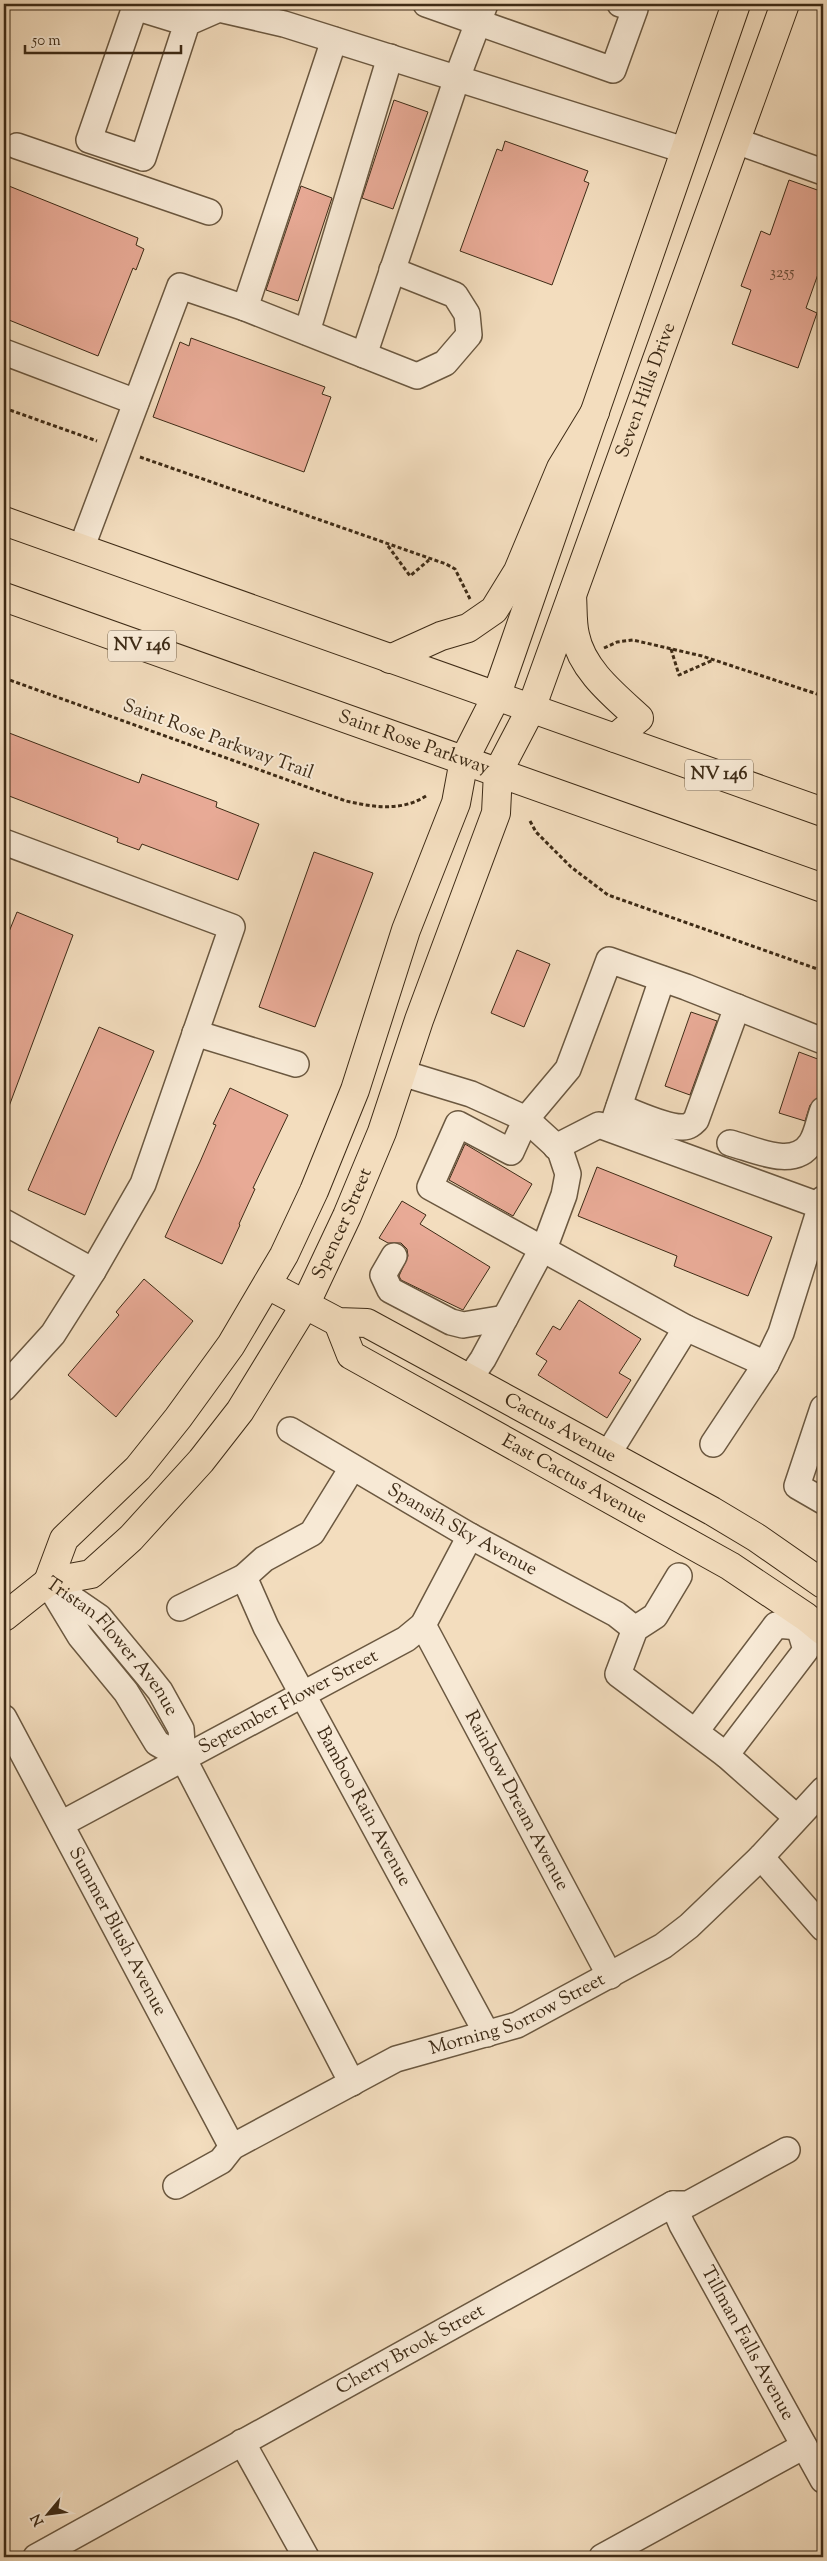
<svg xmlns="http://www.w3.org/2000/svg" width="827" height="2561" viewBox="0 0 827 2561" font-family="'Sorts Mill Goudy',serif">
	<rect width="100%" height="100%" fill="#f3ddbe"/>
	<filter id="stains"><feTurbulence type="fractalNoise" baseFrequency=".004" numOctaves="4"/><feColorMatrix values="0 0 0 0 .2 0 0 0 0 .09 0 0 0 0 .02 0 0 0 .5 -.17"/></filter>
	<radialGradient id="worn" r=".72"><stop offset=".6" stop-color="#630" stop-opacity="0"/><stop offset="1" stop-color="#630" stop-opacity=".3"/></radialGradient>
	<!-- building -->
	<path fill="#e8aa96" stroke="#3e2b16" d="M 394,100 L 428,112 L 393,209 L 362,198 Z
		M 505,141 L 588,171 L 584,181 L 589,183 L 552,285 L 460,251 L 497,149 L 502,151 Z
		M 789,180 L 823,192 L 823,260 L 806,308 L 817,313 L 798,368 L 732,344 L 751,290 L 741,286 L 761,231 L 770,235 Z
		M 4,184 L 138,238 L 136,245 L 144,249 L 136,270 L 133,268 L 98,356 L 4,318 Z
		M 301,186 L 332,198 L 298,301 L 266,290 Z
		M 191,338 L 325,387 L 322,394 L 331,397 L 304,472 L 153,417 L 180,342 L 189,346 Z
		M 4,731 L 139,783 L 142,774 L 217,802 L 216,807 L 259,824 L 238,880 L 142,844 L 139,850 L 117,842 L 118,838 L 4,794 Z
		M 314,852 L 373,873 L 315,1027 L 259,1007 Z
		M 17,912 L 73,935 L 5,1117 L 4,944 Z
		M 517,950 L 550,964 L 524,1027 L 491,1013 Z
		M 691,1012 L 717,1021 L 690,1095 L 665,1086 Z
		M 99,1027 L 154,1051 L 85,1215 L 28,1190 Z
		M 799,1052 L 823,1061 L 823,1086 L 820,1096 L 810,1105 L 805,1121 L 779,1113 Z
		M 230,1088 L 288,1115 L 253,1188 L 255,1189 L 239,1224 L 240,1225 L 222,1264 L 165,1237 L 200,1162 L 216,1125 L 213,1124 Z
		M 465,1144 L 532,1184 L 513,1216 L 449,1180 Z
		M 597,1167 L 772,1237 L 748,1296 L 674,1266 L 677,1256 L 578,1216 Z
		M 402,1201 L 426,1215 L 420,1224 L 490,1267 L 463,1310 L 401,1280 L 399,1276 L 408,1256 L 407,1249 L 401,1243 L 388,1243 L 379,1238 Z
		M 144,1279 L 193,1321 L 116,1417 L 68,1375 L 119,1315 L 116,1312 Z
		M 579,1300 L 641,1339 L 619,1373 L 631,1380 L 607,1418 L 538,1375 L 547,1361 L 536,1354 L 553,1326 L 560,1330 Z"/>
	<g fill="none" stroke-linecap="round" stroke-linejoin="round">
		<defs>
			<g id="minor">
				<path d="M 426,4 L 613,70 L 635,9 L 620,4"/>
				<path d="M 187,23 L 143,158 L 89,140 L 135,7 L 187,23 L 219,9 L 284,24 L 684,150"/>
				<path d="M 736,141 L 823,172"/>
				<path d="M 17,146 L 209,212"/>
				<path d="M 245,308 L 334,40"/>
				<path d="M 307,332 L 390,57"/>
				<path d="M 4,352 L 136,402"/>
				<path d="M 364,355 L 457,78 L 485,4"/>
				<path d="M 81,549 L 180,286 L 245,308 L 417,376 L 445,363 L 469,335 L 467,314 L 455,295 L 392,270"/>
				<path d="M 4,842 L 232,927 L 143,1184 L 93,1271 L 53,1334 L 4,1388"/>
				<path d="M 195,1033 L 296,1064"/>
				<path d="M 402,1073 L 471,1094 L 526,1119 L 560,1150 L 568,1174 L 564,1195 L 548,1238 L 483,1359 L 470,1378"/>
				<path d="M 619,1107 C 636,1113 666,1128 683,1127 C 689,1127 692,1124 696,1120 L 737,1007"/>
				<path d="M 614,1121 L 662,979"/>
				<path d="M 730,1143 C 754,1149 794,1170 811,1143 C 817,1134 819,1120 823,1110"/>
				<path d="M 556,1147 L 599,1125 L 821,1206"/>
				<path d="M 4,1222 L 93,1271"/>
				<path d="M 394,1256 L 383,1275 L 390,1290 L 451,1322 L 463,1325 L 505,1318"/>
				<path d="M 766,1364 L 781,1333 L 823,1199"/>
				<path d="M 823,1408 L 797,1486 L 823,1501"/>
				<path id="s1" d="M 290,1430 L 470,1536 L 616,1614 L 635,1629"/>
				<path d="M 713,1444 L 766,1364 L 686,1328 L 430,1187 L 458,1124 L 511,1152 L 526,1119 L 568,1069 L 609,960 L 686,987 L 823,1041"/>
				<path d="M 608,1454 L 686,1328"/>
				<path d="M 679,1576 L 655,1616 L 635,1629 L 618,1674 L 726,1755 L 796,1817"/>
				<path id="s2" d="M 244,1577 L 266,1627 L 487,2034"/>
				<path id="s3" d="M 48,1582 L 99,1617 L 148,1676 L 160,1691 L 181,1729 L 183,1758 L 352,2083"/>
				<path d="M 51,1588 L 80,1636 L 126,1692 L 157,1743 L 183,1758"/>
				<path d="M 180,1608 L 244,1577 L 264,1559 L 312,1533 L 352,1468"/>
				<path id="s4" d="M 423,1625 L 610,1976"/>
				<path id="s5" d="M 4,1718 L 232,2147"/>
				<path d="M 696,1731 L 776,1625 L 799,1627"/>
				<path d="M 726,1755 L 806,1650 L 799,1627"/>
				<path id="s6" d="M 61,1824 L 406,1639 L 423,1625 L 470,1536"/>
				<path d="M 761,1857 L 823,1928"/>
				<path id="s7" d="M 176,2186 L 221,2161 L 232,2147 L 396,2059 L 517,2025 L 663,1946 L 689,1926 L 761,1857 L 823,1790"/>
				<path id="s8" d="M 673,2204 L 682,2225 L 823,2480"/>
				<path d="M 242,2442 L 306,2557"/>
				<path id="s9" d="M 36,2557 L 673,2204 L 688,2204 L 787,2150"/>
				<path d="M 602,2557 L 804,2446"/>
			</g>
			<g id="major">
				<path id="s10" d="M 268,1285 L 338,1322 L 367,1323 L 712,1511 L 757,1538 L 823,1584"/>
				<path id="s11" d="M 338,1322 L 351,1355 L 730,1566 L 806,1617 L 823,1631"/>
				<path d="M 48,1582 L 64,1539 L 138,1468 L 178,1418 L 231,1345 L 284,1255 L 314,1191 L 355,1090 L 406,930 L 456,803 L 464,760 L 496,697 L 512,651 L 736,4"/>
				<path id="s12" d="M 4,1617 L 48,1582 L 91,1574 L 131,1538 L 201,1461 L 240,1411 L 305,1305 L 347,1216 L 382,1132 L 419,1020 L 496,813 L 498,772 L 531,709 L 785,4"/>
			</g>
			<g id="highway">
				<path d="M 4,521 L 823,812"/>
				<path d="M 572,596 C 573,609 572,623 575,635 C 582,670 614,695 639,718 L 615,738"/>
				<path id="s13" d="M 4,597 L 823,888"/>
				<path d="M 390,659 L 441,636 L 468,628 L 494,610 L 518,571 L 561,468 L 595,412"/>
			</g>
		</defs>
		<!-- minor casing -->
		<use href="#minor" stroke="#6b5840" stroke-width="28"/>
		<!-- major casing -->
		<use href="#major" stroke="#3e2b16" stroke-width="30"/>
		<!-- highway casing -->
		<use href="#highway" stroke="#3e2b16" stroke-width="30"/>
		<!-- path -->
		<path stroke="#3e2b16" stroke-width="3" stroke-dasharray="4 2.5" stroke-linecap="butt" d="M 4,408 L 97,441
			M 140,457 L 446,564 L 455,569 L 470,599
			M 388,546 L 410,576 L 429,560
			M 604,648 L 617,642 L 633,640 L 702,656 L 823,696
			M 671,649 L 679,675 L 713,660
			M 4,678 L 346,801 C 372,807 401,812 426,796
			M 530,821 L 536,832 L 571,867 L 608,895 L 823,971"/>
		<!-- minor -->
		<use href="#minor" stroke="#f7e9d5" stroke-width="25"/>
		<!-- major -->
		<use href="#major" stroke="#f3ddbe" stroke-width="28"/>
		<!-- highway -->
		<use href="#highway" stroke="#f3ddbe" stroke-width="28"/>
	</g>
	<g text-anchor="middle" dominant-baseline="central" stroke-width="4" stroke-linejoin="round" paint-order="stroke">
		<!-- number labels -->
		<g font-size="16" fill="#684b36">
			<text x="782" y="273">3255</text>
		</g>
		<!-- shield labels -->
		<g fill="#f7e9d5" stroke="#76644f" stroke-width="1">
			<rect x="108" y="630.5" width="68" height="31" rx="4"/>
			<rect x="685" y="759.5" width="68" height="31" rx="4"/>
		</g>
		<g font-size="18" font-weight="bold" fill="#3e2b16">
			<text x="142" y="646">NV 146</text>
			<text x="719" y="775">NV 146</text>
		</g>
		<!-- street labels -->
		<g font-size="19" fill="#3e2b16" stroke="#f7e9d5">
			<text stroke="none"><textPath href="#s12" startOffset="1425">Seven Hills Drive</textPath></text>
			<text transform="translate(218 740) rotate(20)">Saint Rose Parkway Trail</text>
			<text stroke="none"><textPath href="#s13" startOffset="435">Saint Rose Parkway</textPath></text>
			<text stroke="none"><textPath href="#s12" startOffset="535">Spencer Street</textPath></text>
			<text stroke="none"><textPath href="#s10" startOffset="328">Cactus Avenue</textPath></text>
			<text stroke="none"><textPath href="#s11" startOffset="291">East Cactus Avenue</textPath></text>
			<text stroke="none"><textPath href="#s1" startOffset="199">Spansih Sky Avenue</textPath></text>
			<text stroke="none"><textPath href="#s3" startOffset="92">Tristan Flower Avenue</textPath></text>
			<text stroke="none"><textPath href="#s6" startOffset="258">September Flower Street</textPath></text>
			<text stroke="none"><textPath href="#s4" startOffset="199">Rainbow Dream Avenue</textPath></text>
			<text stroke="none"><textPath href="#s2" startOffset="259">Bamboo Rain Avenue</textPath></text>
			<text stroke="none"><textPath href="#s5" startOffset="242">Summer Blush Avenue</textPath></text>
			<text stroke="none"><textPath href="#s7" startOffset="385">Morning Sorrow Street</textPath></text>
			<text stroke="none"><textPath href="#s8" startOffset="158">Tillman Falls Avenue</textPath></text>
			<text stroke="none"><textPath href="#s9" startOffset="428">Cherry Brook Street</textPath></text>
		</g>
	</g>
	<!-- margin -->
	<rect width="827" height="2561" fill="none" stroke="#f3ddbe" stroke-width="20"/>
	<rect x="5" y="5" width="817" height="2551" fill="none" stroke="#3e2b16" stroke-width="2.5"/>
	<rect x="10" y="10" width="807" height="2541" fill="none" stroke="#3e2b16"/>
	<!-- north arrow -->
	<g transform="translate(48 2514) rotate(241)" stroke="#f7e9d5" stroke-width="4" paint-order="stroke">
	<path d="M0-4L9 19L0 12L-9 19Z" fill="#3e2b16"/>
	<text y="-8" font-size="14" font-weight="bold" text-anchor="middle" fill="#3e2b16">N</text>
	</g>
	<!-- scale -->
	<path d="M25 45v8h156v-8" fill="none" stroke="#3e2b16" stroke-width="2.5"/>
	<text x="32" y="45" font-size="15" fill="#3e2b16" stroke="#f7e9d5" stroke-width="4" paint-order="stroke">50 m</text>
	<rect width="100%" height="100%" filter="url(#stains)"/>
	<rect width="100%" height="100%" fill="url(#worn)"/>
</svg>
